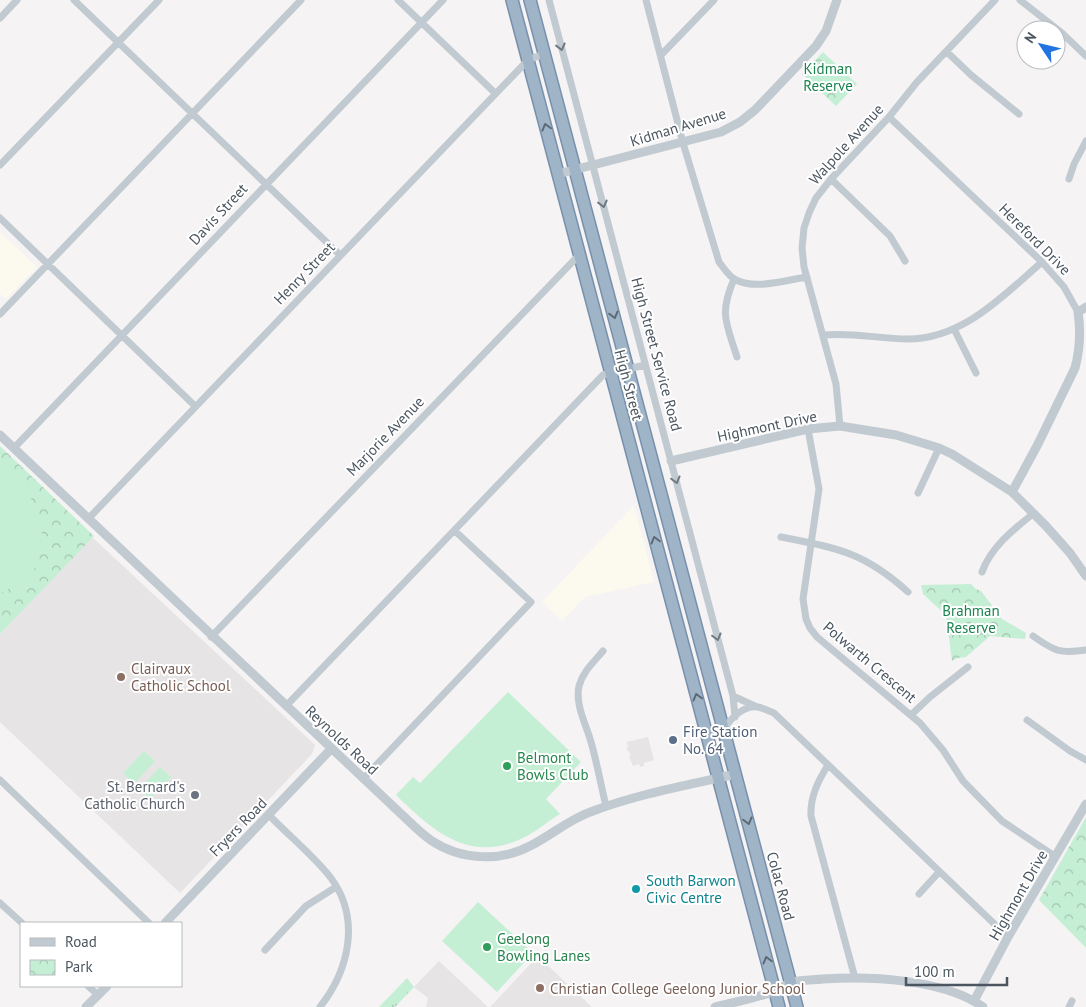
<svg xmlns="http://www.w3.org/2000/svg" width="1086" height="1007" viewBox="0 0 1086 1007" font-family="'PT Sans',sans-serif">
	<defs>
		<pattern id="grass-tufts" width="24" height="20" patternUnits="userSpaceOnUse" patternTransform="scale(1.25)"><rect width="24" height="20" fill="#c5efd5"/><path d="M3 7l-1-3M5 7V3M7 7l1-3M15 17l-1-3M17 17v-4M19 17l1-3" fill="none" stroke="#a2c4b0"/></pattern>
		<pattern id="park-crowns" width="20" height="18" patternUnits="userSpaceOnUse" patternTransform="scale(1.25)"><rect width="20" height="18" fill="#c5efd5"/><path d="M2 6a3 3 0 1 1 6 0M12 15a3 3 0 1 1 6 0" fill="none" stroke="#a2c4b0"/></pattern>
	</defs>
	<rect width="100%" height="100%" fill="#f5f3f3"/>
	<!-- commercial -->
	<path fill="#fcf9ef" d="M 0,232 L 37,267 L 6,299 L 0,294 Z
		M 634,505 L 654,582 L 585,597 L 562,621 L 542,602 Z"/>
	<!-- education -->
	<path fill="#e6e4e5" d="M 92,537 L 315,745 L 312,754 L 180,893 L 0,722 L 0,634 Z
		M 648,737 L 654,760 L 644,763 L 644,766 L 640,767 L 639,764 L 633,766 L 629,756 L 631,755 L 626,748 L 628,747 L 627,742 Z
		M 536,958 L 540,961 L 542,960 L 592,1007 L 490,1007 Z
		M 439,961 L 488,1007 L 426,1007 L 428,998 L 414,987 Z"/>
	<!-- grass -->
	<path fill="url(#grass-tufts)" d="M 407,978 L 414,987 L 395,1007 L 379,1007 Z"/>
	<!-- park -->
	<path fill="url(#park-crowns)" d="M 823,52 L 857,84 L 836,106 L 802,74 Z
		M 0,446 L 94,536 L 0,634 Z
		M 971,584 L 976,589 L 981,591 L 1002,619 L 1026,633 L 1025,639 L 990,636 L 966,657 L 957,658 L 952,661 L 946,615 L 923,594 L 921,585 Z
		M 1086,817 L 1086,948 L 1039,900 Z"/>
	<!-- pitch -->
	<path fill="#c5efd5" d="M 0,465 C 14,478 29,492 37,509 C 42,519 42,529 42,540 C 41,570 27,582 0,593 Z
		M 508,692 L 581,762 L 546,799 L 560,814 C 548,821 537,831 525,837 C 470,865 433,831 396,795 L 413,777 L 420,783 Z
		M 144,751 L 155,761 L 134,784 L 123,773 Z
		M 160,767 L 171,777 L 150,799 L 139,789 Z
		M 478,902 L 533,953 L 497,992 L 442,941 Z"/>
	<g fill="none" stroke-linecap="round" stroke-linejoin="round">
		<defs>
			<path id="trunk" d="M 512,0 L 779,1007
				M 530,0 L 797,1007"/>
		</defs>
		<!-- trunk casing -->
		<use href="#trunk" stroke="#7890ab" stroke-width="14"/>
		<!-- minor -->
		<path stroke="#c1cad1" stroke-width="7" d="M 74,0 L 340,255
			M 398,0 L 495,93
			M 549,0 L 733,696 L 735,717
			M 646,0 L 683,143 L 719,262 C 724,268 728,276 736,280 C 756,290 786,280 807,277
			M 1020,0 L 1062,33 L 1086,56
			M 0,18 L 17,0
			M 947,52 L 971,75 L 1019,114
			M 661,55 L 714,0
			M 889,117 L 1042,262 L 1064,287 L 1078,312
			M 0,165 L 159,0
			M 831,179 L 890,236 L 905,261
			M 1069,179 L 1074,164 L 1086,141
			M 0,218 L 195,406
			M 734,279 C 719,314 726,322 737,357
			M 0,314 L 301,0
			M 954,329 L 976,373
			M 824,335 C 852,332 880,339 908,339 C 963,339 1004,295 1042,262
			M 840,426 L 836,384 L 804,267 L 802,248 L 804,228 L 809,213 L 816,198 L 831,179 L 889,117 L 917,82 L 995,0
			M 808,429 L 819,489 L 803,599 L 806,619 L 810,628 L 817,637 L 920,723 L 943,750 L 963,781 L 1002,821 L 1056,857
			M 14,448 L 443,0
			M 918,493 L 939,448
			M 88,519 L 528,60 L 544,54
			M 781,537 C 837,548 864,552 908,592
			M 982,572 C 991,547 1013,530 1034,513
			M 1033,636 C 1054,651 1060,654 1086,650
			M 211,637 L 579,255
			M 603,651 C 594,662 583,671 579,686 C 575,705 586,724 591,742 C 597,763 601,785 606,806
			M 733,696 L 755,706
			M 286,706 L 603,375 L 645,365
			M 911,715 L 930,697 L 968,667
			M 1027,720 L 1070,751 L 1086,760
			M 724,730 C 730,718 744,705 758,707 C 763,708 769,711 774,713 L 1008,937
			M 828,765 C 818,781 810,797 811,816 L 855,978
			M 363,779 L 531,602 L 455,531
			M 0,780 L 149,923
			M 269,815 C 289,836 313,855 331,878 C 361,919 349,970 320,1007
			M 919,894 L 939,872
			M 0,903 L 22,923
			M 265,950 L 306,906 L 336,887
			M 88,986 L 98,995
			M 1069,1007 L 1072,1001"/>
		<!-- tertiary -->
		<path stroke="#c1cad1" stroke-width="9" d="M 558,174 L 721,132 L 740,122 L 755,110 L 816,46 L 826,31 L 837,0
			M 0,435 L 398,811 C 409,821 420,833 432,841 C 461,860 500,862 530,846 C 552,835 569,819 593,811 C 638,794 688,785 736,774
			M 671,461 L 808,429 L 840,426 L 896,435 L 939,448 L 952,454 L 1012,492 L 1046,526 L 1070,553 L 1086,576
			M 1012,492 L 1038,444 L 1075,368 C 1080,349 1081,332 1078,312 L 1086,307
			M 165,923 L 331,749
			M 974,1001 L 1008,937 L 1086,804
			M 86,1007 L 107,986
			M 715,1007 C 735,1002 756,998 775,991 C 781,989 786,984 792,982 C 802,980 813,980 823,979 C 870,976 944,979 983,1007"/>
		<!-- trunk -->
		<use href="#trunk" stroke="#a0b4c8" stroke-width="11"/>
	</g>
	<!-- one-way arrows -->
	<defs><path id="oneway-chevron" d="M-2-3.5L2.5 0L-2 3.5" fill="none" stroke-width="1.6" stroke-linecap="round" stroke-linejoin="round" transform="scale(1.25)"/></defs>
	<g stroke="#6e7982">
		<use href="#oneway-chevron" transform="translate(561 47) rotate(76)"/>
		<use href="#oneway-chevron" transform="translate(603 204) rotate(76)"/>
		<use href="#oneway-chevron" transform="translate(676 480) rotate(75)"/>
		<use href="#oneway-chevron" transform="translate(717 637) rotate(75)"/>
	</g>
	<g stroke="#5c6975">
		<use href="#oneway-chevron" transform="translate(546 127) rotate(-105)"/>
		<use href="#oneway-chevron" transform="translate(614 315) rotate(75)"/>
		<use href="#oneway-chevron" transform="translate(655 540) rotate(-105)"/>
		<use href="#oneway-chevron" transform="translate(697 697) rotate(-105)"/>
		<use href="#oneway-chevron" transform="translate(748 821) rotate(75)"/>
		<use href="#oneway-chevron" transform="translate(767 960) rotate(-105)"/>
	</g>
	<!-- markers -->
	<g fill="#8d6e63" stroke="#fff" stroke-width="2">
		<circle cx="121" cy="677" r="5"/>
		<circle cx="540" cy="988" r="5"/>
	</g>
	<circle fill="#5c6f8a" stroke="#fff" stroke-width="2" cx="673" cy="740" r="5"/>
	<g fill="#2e9e5b" stroke="#fff" stroke-width="2">
		<circle cx="507" cy="766" r="5"/>
		<circle cx="487" cy="947" r="5"/>
	</g>
	<circle fill="#6b7280" stroke="#fff" stroke-width="2" cx="195" cy="795" r="5"/>
	<circle fill="#0f9aa8" stroke="#fff" stroke-width="2" cx="636" cy="889" r="5"/>
	<g text-anchor="middle" dominant-baseline="central" stroke-width="4" stroke-linejoin="round" paint-order="stroke">
		<!-- park labels -->
		<g font-size="15" fill="#1b824f" stroke="#fff">
			<text x="828" y="68">Kidman<tspan x="828" dy="17">Reserve</tspan></text>
			<text x="971" y="610">Brahman<tspan x="971" dy="17">Reserve</tspan></text>
		</g>
		<!-- street labels -->
		<g font-size="15" fill="#4b5660" stroke="#fff">
			<text transform="translate(678 127) rotate(-17)">Kidman Avenue</text>
			<text transform="translate(846 144) rotate(-48)">Walpole Avenue</text>
			<text transform="translate(218 214) rotate(-47)">Davis Street</text>
			<text transform="translate(1035 239) rotate(45)">Hereford Drive</text>
			<text transform="translate(304 273) rotate(-46)">Henry Street</text>
			<text transform="translate(657 354) rotate(75)">High Street Service Road</text>
			<text transform="translate(629 385) rotate(75)">High Street</text>
			<text transform="translate(767 426) rotate(-12)">Highmont Drive</text>
			<text transform="translate(385 436) rotate(-46)">Marjorie Avenue</text>
			<text transform="translate(870 662) rotate(40)">Polwarth Crescent</text>
			<text transform="translate(342 740) rotate(43)">Reynolds Road</text>
			<text transform="translate(238 827) rotate(-46)">Fryers Road</text>
			<text transform="translate(781 886) rotate(75)">Colac Road</text>
			<text transform="translate(1018 895) rotate(-60)">Highmont Drive</text>
		</g>
		<!-- education labels -->
		<g font-size="15" fill="#785e54" stroke="#fff" text-anchor="start">
			<text x="131" y="668">Clairvaux<tspan x="131" dy="17">Catholic School</tspan></text>
			<text x="550" y="988">Christian College Geelong Junior School</text>
		</g>
		<!-- service labels -->
		<g font-size="15" fill="#4e5e75" stroke="#fff" text-anchor="start">
			<text x="683" y="731">Fire Station<tspan x="683" dy="17">No. 64</tspan></text>
		</g>
		<!-- leisure labels -->
		<g font-size="15" fill="#27864d" stroke="#fff" text-anchor="start">
			<text x="517" y="757">Belmont<tspan x="517" dy="17">Bowls Club</tspan></text>
			<text x="497" y="938">Geelong<tspan x="497" dy="17">Bowling Lanes</tspan></text>
		</g>
		<!-- worship labels -->
		<g font-size="15" fill="#5b616d" stroke="#fff" text-anchor="end">
			<text x="185" y="786">St. Bernard's<tspan x="185" dy="17">Catholic Church</tspan></text>
		</g>
		<!-- culture labels -->
		<g font-size="15" fill="#0d838f" stroke="#fff" text-anchor="start">
			<text x="646" y="880">South Barwon<tspan x="646" dy="17">Civic Centre</tspan></text>
		</g>
	</g>
	<!-- legend -->
	<rect x="20" y="922" width="162" height="65" fill="#ffffff" stroke="#b7bbbf"/>
	<rect x="30" y="938" width="25" height="8" fill="#c1cad1" stroke="#b7bbbf"/>
	<text x="65" y="947" font-size="15" fill="#4b5660">Road</text>
	<rect x="30" y="960" width="25" height="15" fill="url(#park-crowns)" stroke="#b7bbbf"/>
	<text x="65" y="972" font-size="15" fill="#4b5660">Park</text>
	<!-- north arrow -->
	<g transform="translate(1041 45) rotate(305)"><circle r="24" fill="#ffffff" stroke="#b7bbbf"/>
	<path d="M0-4L9 19L0 12L-9 19Z" fill="#2274e0"/>
	<text y="-8" font-size="14" font-weight="bold" text-anchor="middle" fill="#4b5660">N</text>
	</g>
	<!-- scale -->
	<path d="M906 977v8h101v-8" fill="none" stroke="#4b5660" stroke-width="2.5"/>
	<text x="914" y="977" font-size="15" fill="#4b5660" stroke="#ffffff" stroke-width="4" paint-order="stroke">100 m</text>
</svg>
